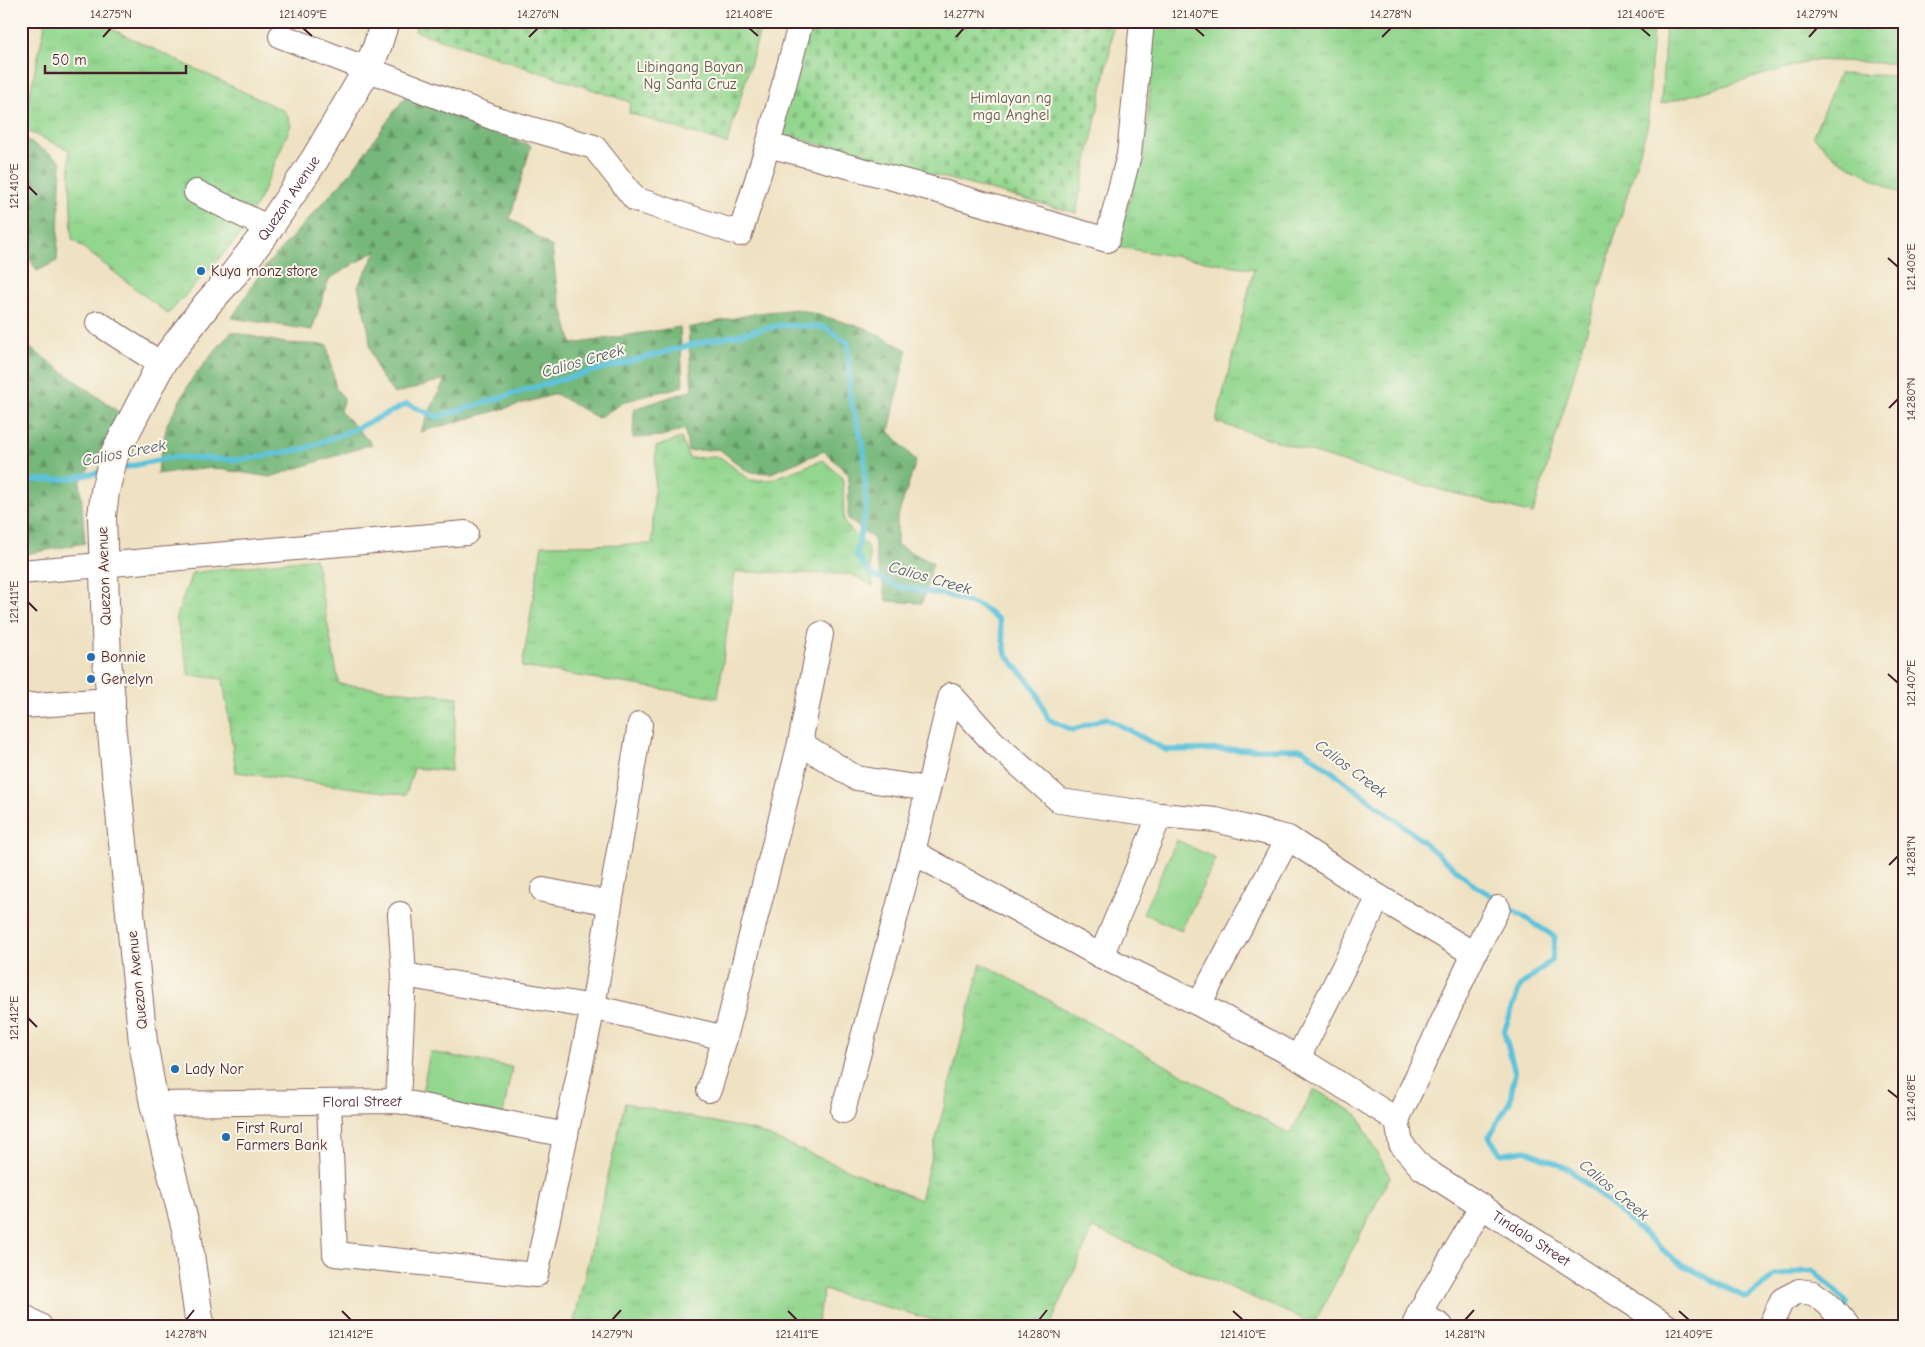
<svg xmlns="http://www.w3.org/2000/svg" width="1925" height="1347" viewBox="0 0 1925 1347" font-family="'Comic Neue',sans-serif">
	<defs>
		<pattern id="grass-tufts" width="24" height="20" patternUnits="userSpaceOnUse" patternTransform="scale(1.25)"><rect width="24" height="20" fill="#93d78f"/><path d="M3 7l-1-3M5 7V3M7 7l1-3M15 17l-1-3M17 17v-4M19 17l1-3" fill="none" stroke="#80b87c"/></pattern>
		<pattern id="forest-firs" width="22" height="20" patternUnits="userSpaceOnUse" patternTransform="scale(1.25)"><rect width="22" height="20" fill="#76b87a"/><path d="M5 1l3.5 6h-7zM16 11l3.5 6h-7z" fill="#639564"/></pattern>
		<pattern id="cemetery-stones" width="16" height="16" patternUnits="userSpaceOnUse" patternTransform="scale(1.25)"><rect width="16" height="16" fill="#93d78f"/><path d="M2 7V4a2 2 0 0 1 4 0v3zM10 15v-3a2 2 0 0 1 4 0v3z" fill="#80b87c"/></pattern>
	</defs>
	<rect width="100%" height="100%" fill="#fbf7ec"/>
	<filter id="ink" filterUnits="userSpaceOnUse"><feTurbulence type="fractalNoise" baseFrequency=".02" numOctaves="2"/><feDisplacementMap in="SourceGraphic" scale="10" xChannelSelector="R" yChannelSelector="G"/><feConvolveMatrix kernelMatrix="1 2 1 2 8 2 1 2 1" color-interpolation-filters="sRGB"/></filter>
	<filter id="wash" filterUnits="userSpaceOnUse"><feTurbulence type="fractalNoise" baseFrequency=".0096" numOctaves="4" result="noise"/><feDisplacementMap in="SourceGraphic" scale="20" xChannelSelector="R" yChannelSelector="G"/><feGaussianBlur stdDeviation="1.12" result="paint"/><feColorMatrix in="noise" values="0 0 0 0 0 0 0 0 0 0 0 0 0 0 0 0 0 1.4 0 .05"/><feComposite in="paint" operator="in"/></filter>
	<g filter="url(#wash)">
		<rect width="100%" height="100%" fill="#efe2c3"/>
		<!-- grass -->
		<path fill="url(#grass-tufts)" stroke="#6e7b5d" d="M 21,21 L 27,25 L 21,66 Z
			M 39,21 L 115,21 L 112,29 L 286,112 L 291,125 L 261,196 L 238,238 L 168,314 L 72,239 L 69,150 L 22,129 L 45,25 Z
			M 1155,21 L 1640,21 L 1653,23 L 1648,124 L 1533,514 L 1381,474 L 1216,422 L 1254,269 L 1117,247 L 1146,137 Z
			M 1666,21 L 1904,21 L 1904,64 L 1814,60 L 1661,104 Z
			M 1839,74 L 1904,76 L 1904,196 L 1836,158 L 1813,136 Z
			M 681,438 L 689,458 L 720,457 L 750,480 L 770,480 L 823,460 L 843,478 L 844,523 L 868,547 L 873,586 L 851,574 L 735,572 L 718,698 L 522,667 L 542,545 L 652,544 L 656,447 Z
			M 315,558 L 339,684 L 458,697 L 451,771 L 414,768 L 406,795 L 236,772 L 223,679 L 189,675 L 176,617 L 192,573 Z
			M 981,963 L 1290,1134 L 1314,1089 L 1357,1114 L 1390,1177 L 1314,1324 L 1093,1228 L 1050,1326 L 955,1326 L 824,1290 L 816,1326 L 573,1326 L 625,1103 L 756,1131 L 920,1200 Z"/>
		<!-- forest -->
		<path fill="url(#forest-firs)" stroke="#606c52" d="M 407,94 L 531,146 L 510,218 L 552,247 L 557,289 L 572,344 L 680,327 L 683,386 L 626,401 L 598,418 L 556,394 L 420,432 L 445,379 L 394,394 L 378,372 L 370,347 L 369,333 L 358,286 L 377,250 L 329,279 L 312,330 L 232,318 L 262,270 L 351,172 Z
			M 21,136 L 61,161 L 57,261 L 37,271 L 21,245 Z
			M 797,309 L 865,328 L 907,350 L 889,431 L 916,461 L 897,519 L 897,545 L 933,563 L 922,603 L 887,601 L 877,563 L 874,539 L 848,519 L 849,475 L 824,451 L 771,473 L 748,472 L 719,449 L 688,451 L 685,429 L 662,436 L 633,438 L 634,409 L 692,390 L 688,328 L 758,313 Z
			M 231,332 L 285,343 L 327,345 L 336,389 L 344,398 L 340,411 L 372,444 L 270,477 L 212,468 L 157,474 L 167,424 L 193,377 Z
			M 30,348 L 123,415 L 80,482 L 85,543 L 21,555 L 21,359 Z"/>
		<!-- cemetery -->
		<path fill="url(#cemetery-stones)" stroke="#6e7b5d" d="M 418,21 L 763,21 L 727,144 L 629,113 L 630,102 L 415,31 Z
			M 792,21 L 1113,21 L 1110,51 L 1076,213 L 761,129 Z"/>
		<!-- pitch -->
		<path fill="#93d78f" stroke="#6e7b5d" d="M 1177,840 L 1216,859 L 1181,931 L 1143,913 Z
			M 430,1052 L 512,1067 L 503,1114 L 421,1099 Z"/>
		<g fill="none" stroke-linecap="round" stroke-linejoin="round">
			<!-- stream -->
			<path stroke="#5cc2da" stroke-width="5.5" d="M 117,469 L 173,457 L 239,460 L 304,449 L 355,429 L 407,404 L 437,417 L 559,380 L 699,343 L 781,325 L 824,327 L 848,343 L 850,397 L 864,449 L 866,508 L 856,555 L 870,574 L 900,587 L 946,595 L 982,607 L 999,620 L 1006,654 L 1035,689 L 1048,719 L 1072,730 L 1106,718 L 1166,750 L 1302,749 L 1409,830 L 1473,884 L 1555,937 L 1552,960 L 1520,986 L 1504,1032 L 1515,1072 L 1510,1101 L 1489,1137 L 1501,1154 L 1525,1150 L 1569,1169 L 1676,1261 L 1746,1298 L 1775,1276 L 1813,1270 L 1846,1301 L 1846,1312
				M 21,481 L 67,479 L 101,472"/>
		</g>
	</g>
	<g filter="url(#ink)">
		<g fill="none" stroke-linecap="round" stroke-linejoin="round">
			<defs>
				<g id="minor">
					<path d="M 801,21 L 768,145 L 911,183 L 1107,240 L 1129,155 L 1142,21"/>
					<path d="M 281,36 L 497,119 L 594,147 L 635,199 L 740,234 L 768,145"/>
					<path d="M 196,192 L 269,228"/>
					<path d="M 98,323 L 161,364"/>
					<path d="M 21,572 L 466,533"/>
					<path d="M 951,695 L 992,741 L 1060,801 L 1160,815 L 1216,820 L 1288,838 L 1379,897 L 1474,954"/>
					<path d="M 21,706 L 111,700"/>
					<path d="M 800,743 L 856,778 L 928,789"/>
					<path d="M 913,852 L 1101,956 L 1199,1004 L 1298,1058 L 1397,1120"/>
					<path d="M 543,890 L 610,903"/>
					<path id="s1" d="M 1498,908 L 1474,954 L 1397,1120 L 1401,1144 L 1422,1168 L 1667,1326"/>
					<path d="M 1101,956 L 1160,815"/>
					<path d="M 404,975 L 593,1007 L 725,1038"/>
					<path d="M 1199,1004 L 1288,838"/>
					<path d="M 1298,1058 L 1379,897"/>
					<path d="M 709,1090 L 725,1038 L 800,743 L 821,634"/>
					<path d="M 398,1101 L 404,975 L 400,914"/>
					<path d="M 329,1102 L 335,1254 L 536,1275 L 593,1007 L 640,724"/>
					<path id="s2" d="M 154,1104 L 398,1101 L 566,1135"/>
					<path d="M 843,1111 L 913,852 L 951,695"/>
					<path d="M 1419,1313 L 1441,1326"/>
					<path d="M 21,1315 L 40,1326"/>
					<path d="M 1414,1326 L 1419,1313 L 1482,1206"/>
					<path d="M 1770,1326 L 1782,1300 L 1799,1291 L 1813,1293 L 1827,1303 L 1847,1326"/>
				</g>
				<g id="major">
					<path id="s3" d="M 200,1326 L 187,1233 L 154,1104 L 143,1042 L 111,723 L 111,700 L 107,660 L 102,516 L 105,491 L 114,455 L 161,364 L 208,303 L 235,273 L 269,228 L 315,159 L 367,70 L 377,47 L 385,21"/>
				</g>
			</defs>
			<!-- minor casing -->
			<use href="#minor" stroke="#846360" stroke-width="26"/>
			<!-- major casing -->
			<use href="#major" stroke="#846360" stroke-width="30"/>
			<!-- minor -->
			<use href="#minor" stroke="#fff" stroke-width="24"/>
			<!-- major -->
			<use href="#major" stroke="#fff" stroke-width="28"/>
		</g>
	</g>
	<!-- ticks -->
	<path fill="none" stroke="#4a1f2b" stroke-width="2" d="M 303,28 L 312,36M 749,28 L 758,36M 1195,28 L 1204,36M 1641,28 L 1650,36M 103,37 L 111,28M 529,37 L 538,28M 956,37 L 964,28M 1382,37 L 1391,28M 1809,37 L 1817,28M 28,186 L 37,195M 1888,258 L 1898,267M 1889,408 L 1898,399M 28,602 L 37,611M 1888,674 L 1898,683M 1889,865 L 1898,856M 28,1018 L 37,1027M 1888,1090 L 1898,1098M 342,1311 L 351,1320M 788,1311 L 797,1320M 1233,1311 L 1243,1320M 1679,1311 L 1689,1320M 186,1320 L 194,1310M 612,1320 L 621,1310M 1039,1320 L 1047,1310M 1465,1320 L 1474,1310"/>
	<!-- markers -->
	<g fill="#1f6fb2" stroke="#fbf7ec" stroke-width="2">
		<circle cx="201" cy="271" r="5"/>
		<circle cx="91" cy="657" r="5"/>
		<circle cx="91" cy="679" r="5"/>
		<circle cx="175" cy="1069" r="5"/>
		<circle cx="226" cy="1137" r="5"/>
	</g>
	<g text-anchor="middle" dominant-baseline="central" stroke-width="4" stroke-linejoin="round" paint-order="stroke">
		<!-- park labels -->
		<g font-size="15" fill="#605649" stroke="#fbf7ec">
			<text x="690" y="67">Libingang Bayan<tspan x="690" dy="17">Ng Santa Cruz</tspan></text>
			<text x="1011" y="98">Himlayan ng<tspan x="1011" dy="17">mga Anghel</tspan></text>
		</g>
		<!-- street labels -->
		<g font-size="15" fill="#4a1f2b" stroke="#fbf7ec">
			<text stroke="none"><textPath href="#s3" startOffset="1192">Quezon Avenue</textPath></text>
			<text transform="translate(104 576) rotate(-92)">Quezon Avenue</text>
			<text transform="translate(137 980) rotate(-96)">Quezon Avenue</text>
			<text stroke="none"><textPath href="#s2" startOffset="208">Floral Street</textPath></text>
			<text stroke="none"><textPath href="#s1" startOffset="421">Tindalo Street</textPath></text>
		</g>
		<!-- poi labels -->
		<g font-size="15" fill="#4a1f2b" stroke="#fbf7ec" text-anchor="start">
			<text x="211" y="271">Kuya monz store</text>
			<text x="101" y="657">Bonnie</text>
			<text x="101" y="679">Genelyn</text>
			<text x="185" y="1069">Lady Nor</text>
			<text x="236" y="1128">First Rural<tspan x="236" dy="17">Farmers Bank</tspan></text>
		</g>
		<!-- water labels -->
		<g font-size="16" font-style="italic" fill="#505868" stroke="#fbf7ec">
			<text transform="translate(583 361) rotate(-16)">Calios Creek</text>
			<text transform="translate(124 453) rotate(-11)">Calios Creek</text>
			<text transform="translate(930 578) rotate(16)">Calios Creek</text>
			<text transform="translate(1351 769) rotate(37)">Calios Creek</text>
			<text transform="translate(1614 1190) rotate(40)">Calios Creek</text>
		</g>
	</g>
	<!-- margin -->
	<rect width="1925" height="1347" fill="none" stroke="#fbf7ec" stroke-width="55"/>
	<!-- scale -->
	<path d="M45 65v8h141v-8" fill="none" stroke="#4a1f2b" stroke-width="2.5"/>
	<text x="52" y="65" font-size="15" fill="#4a1f2b" stroke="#fbf7ec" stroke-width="4" paint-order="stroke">50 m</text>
	<rect x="28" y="28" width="1870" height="1292" fill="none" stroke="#4a1f2b" stroke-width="2"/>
	<g font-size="12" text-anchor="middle" fill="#4a1f2b">
		<text x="111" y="18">14.275°N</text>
		<text x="303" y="18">121.409°E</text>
		<text x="538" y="18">14.276°N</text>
		<text x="749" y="18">121.408°E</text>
		<text x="964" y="18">14.277°N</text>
		<text x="1195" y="18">121.407°E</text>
		<text x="1391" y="18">14.278°N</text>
		<text x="1641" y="18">121.406°E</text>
		<text x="1817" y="18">14.279°N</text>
		<text transform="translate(14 186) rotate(-90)" y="4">121.410°E</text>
		<text transform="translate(1911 267) rotate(-90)" y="4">121.406°E</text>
		<text transform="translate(1911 399) rotate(-90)" y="4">14.280°N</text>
		<text transform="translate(14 602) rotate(-90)" y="4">121.411°E</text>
		<text transform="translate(1911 683) rotate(-90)" y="4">121.407°E</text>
		<text transform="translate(1911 856) rotate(-90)" y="4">14.281°N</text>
		<text transform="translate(14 1018) rotate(-90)" y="4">121.412°E</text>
		<text transform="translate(1911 1098) rotate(-90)" y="4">121.408°E</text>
		<text x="186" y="1338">14.278°N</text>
		<text x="351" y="1338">121.412°E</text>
		<text x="612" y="1338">14.279°N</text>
		<text x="797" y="1338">121.411°E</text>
		<text x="1039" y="1338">14.280°N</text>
		<text x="1243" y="1338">121.410°E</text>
		<text x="1465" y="1338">14.281°N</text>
		<text x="1689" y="1338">121.409°E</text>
	</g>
</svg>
